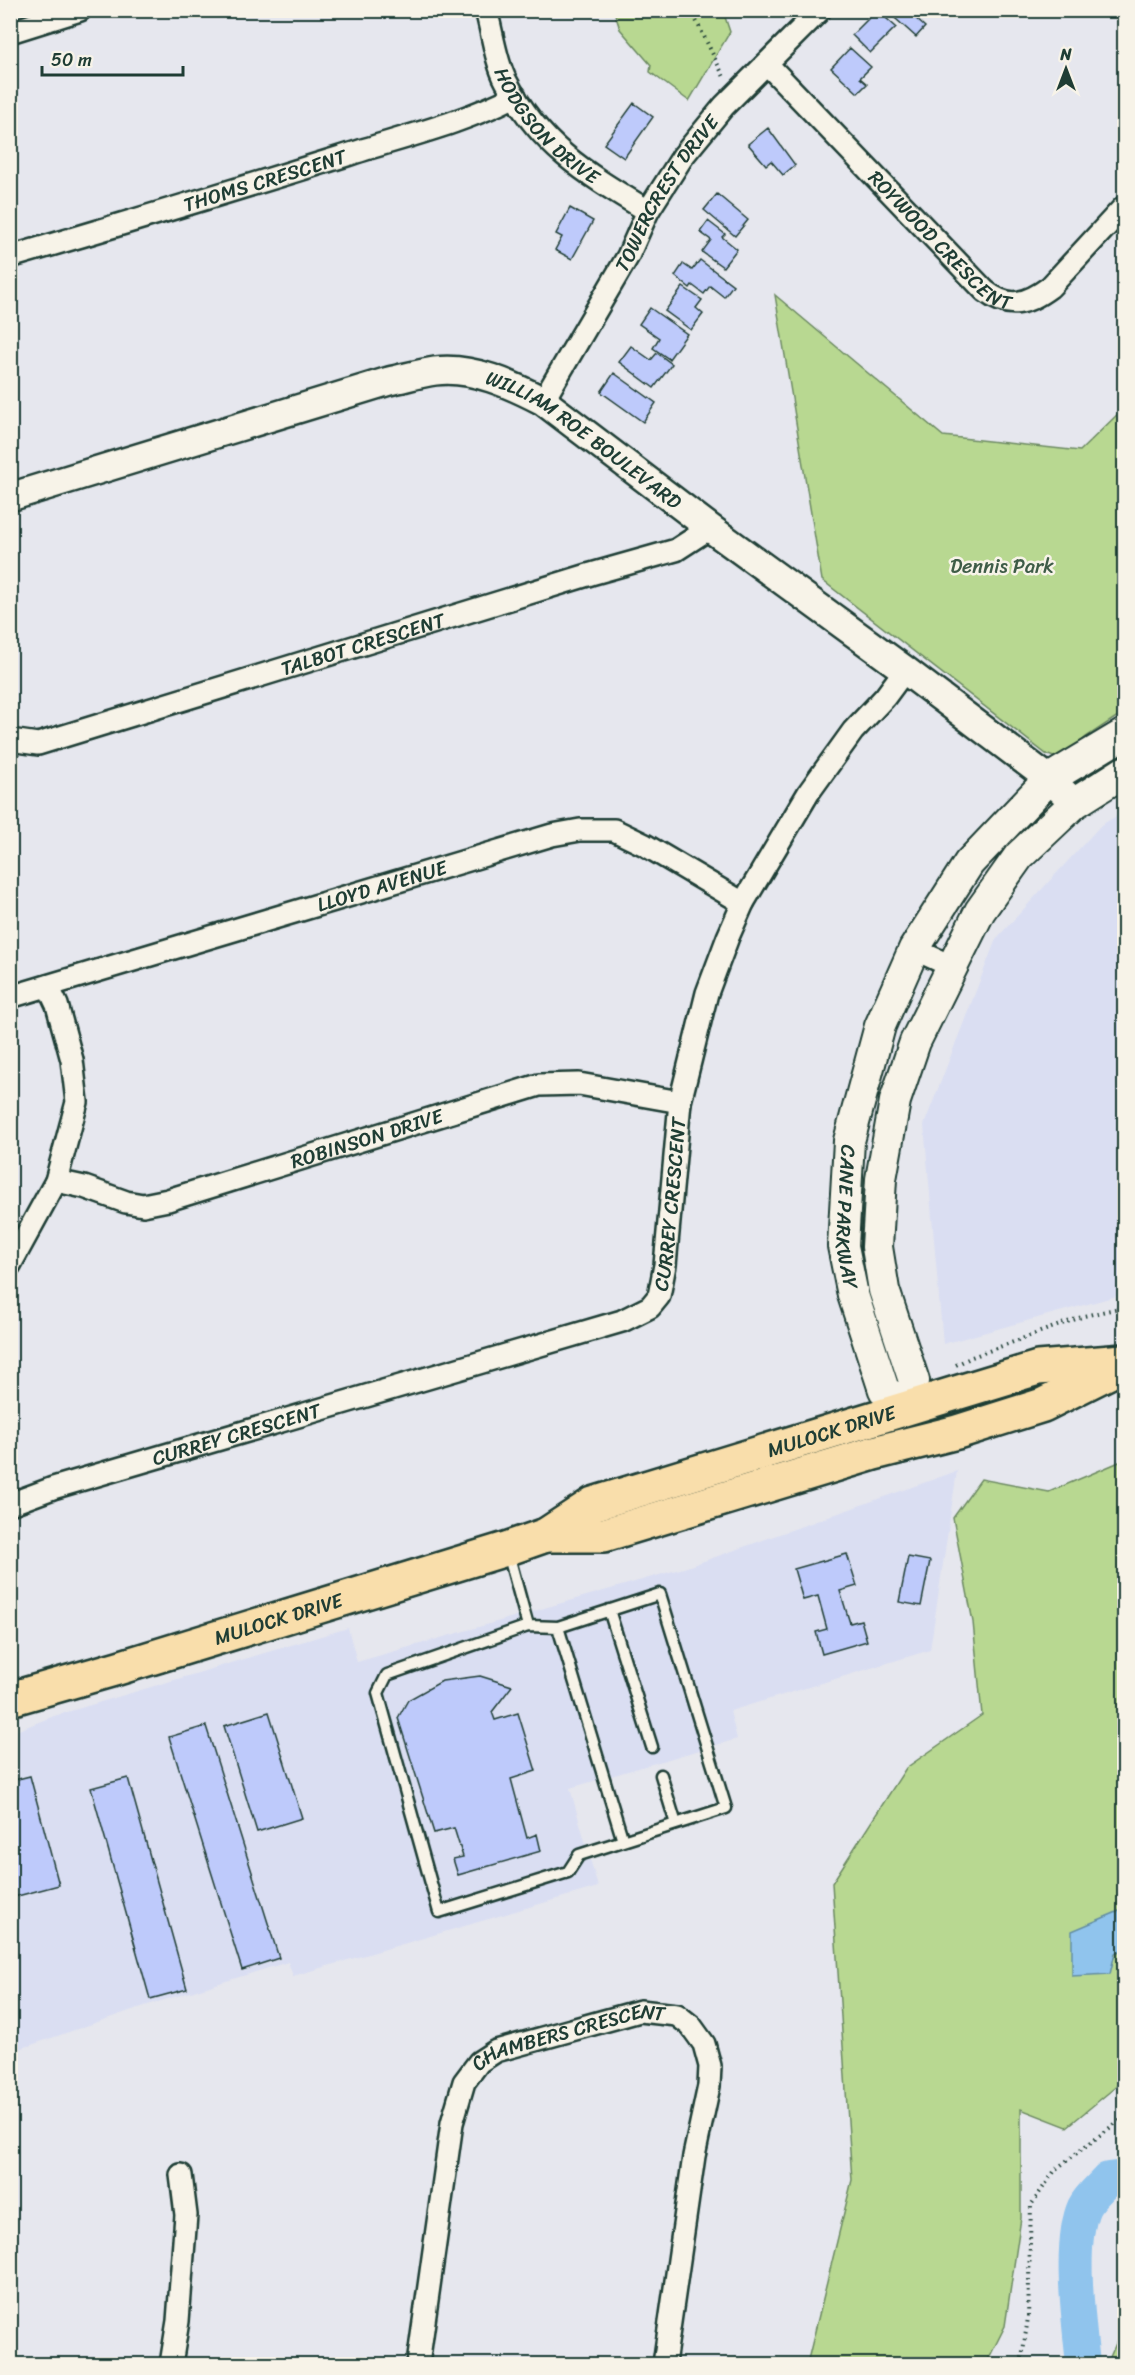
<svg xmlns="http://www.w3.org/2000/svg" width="1135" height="2375" viewBox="0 0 1135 2375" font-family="Sriracha,sans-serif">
	<rect width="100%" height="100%" fill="#e6e7ee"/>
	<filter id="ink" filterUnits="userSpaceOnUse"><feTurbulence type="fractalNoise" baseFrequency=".0167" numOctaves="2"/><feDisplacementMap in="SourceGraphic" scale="12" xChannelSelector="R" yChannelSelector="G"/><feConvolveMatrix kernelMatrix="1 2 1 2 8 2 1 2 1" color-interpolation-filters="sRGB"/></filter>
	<g filter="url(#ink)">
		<!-- built -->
		<path fill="#dadef2" d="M 1124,812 L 1124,1294 L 943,1344 L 924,1125 L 996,939 L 1101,825 Z
			M 957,1471 L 930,1650 L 730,1711 L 737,1739 L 570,1788 L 598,1887 L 293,1976 L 288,1962 L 138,2008 L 11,2052 L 11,1733 L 54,1716 L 348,1628 L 357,1662 L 687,1567 Z"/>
		<!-- green -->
		<path fill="#b8d891" stroke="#6c8a62" stroke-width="1.5" d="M 614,11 L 723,11 L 730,32 L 689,101 L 650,72 L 651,65 L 620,29 Z
			M 775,295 L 943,436 L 1080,451 L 1124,408 L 1124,712 L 1086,737 L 1061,760 L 1046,754 L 822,580 Z
			M 1124,1460 L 1124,2080 L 1067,2127 L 1021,2109 L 1021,2218 L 1005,2326 L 986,2364 L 807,2364 L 852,2180 L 832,1883 L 906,1768 L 982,1715 L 973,1622 L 953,1518 L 981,1479 L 1049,1492 Z
			M 1124,2325 L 1124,2364 L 1107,2364 Z"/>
		<!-- water -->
		<path fill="#90c4ed" stroke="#638ea3" stroke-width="1.5" d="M 1124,1909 L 1124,1949 L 1115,1953 L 1110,1974 L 1072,1976 L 1072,1931 Z"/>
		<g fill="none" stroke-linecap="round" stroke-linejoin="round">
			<!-- river -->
			<path stroke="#90c4ed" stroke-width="34" d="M 1083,2364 C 1079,2324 1068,2243 1084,2207 C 1089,2197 1101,2187 1108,2179 L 1124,2177"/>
		</g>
		<!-- building -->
		<path fill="#becafb" stroke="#1f3d34" stroke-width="1.5" d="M 877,10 L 896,27 L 870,53 L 852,35 Z
			M 886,10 L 918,10 L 913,16 L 925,27 L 916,37 Z
			M 850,48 L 871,67 L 860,78 L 867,84 L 858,93 L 831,68 Z
			M 634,103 L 653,117 L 624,158 L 604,144 Z
			M 768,128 L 795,165 L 783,175 L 771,161 L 766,165 L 748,144 Z
			M 717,194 L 748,220 L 735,236 L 704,210 Z
			M 570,208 L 593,221 L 572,259 L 555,250 L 562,237 L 556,234 Z
			M 708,221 L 725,234 L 722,237 L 737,249 L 723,267 L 702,252 L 711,240 L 700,232 Z
			M 700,260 L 733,285 L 724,297 L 710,286 L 704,294 L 692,285 L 690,288 L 675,276 L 683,264 L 692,270 Z
			M 683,287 L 702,300 L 696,308 L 703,314 L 691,330 L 665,311 Z
			M 650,308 L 687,334 L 669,359 L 653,348 L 659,338 L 639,324 Z
			M 631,346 L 651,360 L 657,353 L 672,364 L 654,388 L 619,362 Z
			M 614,373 L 656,403 L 643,422 L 601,392 Z
			M 847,1554 L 857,1586 L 840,1591 L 850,1623 L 861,1620 L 867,1641 L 822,1654 L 816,1632 L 827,1629 L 818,1596 L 803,1600 L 794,1569 Z
			M 908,1557 L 930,1561 L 921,1606 L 899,1602 Z
			M 480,1676 L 512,1686 L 492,1712 L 495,1720 L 518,1713 L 536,1771 L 511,1779 L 527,1838 L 537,1834 L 541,1851 L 458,1875 L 453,1859 L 463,1857 L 454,1828 L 434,1833 L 398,1718 L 408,1700 L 442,1681 Z
			M 269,1712 L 302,1818 L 257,1832 L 224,1726 Z
			M 206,1726 L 279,1958 L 242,1970 L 169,1737 Z
			M 30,1776 L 59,1885 L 10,1898 L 10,1781 Z
			M 128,1778 L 187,1989 L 150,1999 L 91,1788 Z"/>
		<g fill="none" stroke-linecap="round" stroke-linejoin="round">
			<defs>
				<path id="service" d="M 508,1553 L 528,1626 L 387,1675 L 378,1693 L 439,1912 L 568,1872 L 579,1855 L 726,1808 L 660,1594 L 558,1627 L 528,1626
					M 609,1610 L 652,1747
					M 558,1627 L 623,1841
					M 661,1775 L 676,1824"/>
				<g id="minor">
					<path id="s1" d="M 486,10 C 492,31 496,63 506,81 C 540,147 587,174 648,211"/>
					<path d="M 10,32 L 80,10"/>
					<path id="s2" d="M 767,64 L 985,291 C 1009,310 1027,304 1050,287 L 1124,207"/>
					<path id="s3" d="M 10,257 C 123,224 235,190 347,155 C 403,137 463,123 515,96"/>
					<path id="s4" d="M 543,401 L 628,256 L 648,211 L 683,156 L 724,106 L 820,10"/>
					<path id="s5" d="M 10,740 L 38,744 L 591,574 L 676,550 L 710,528"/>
					<path d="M 914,949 L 953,967"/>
					<path id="s6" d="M 10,997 L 552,835 L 580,830 L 614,830 L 645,845 L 743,903"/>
					<path id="s7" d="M 56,1181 L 84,1187 L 126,1202 L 143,1205 L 168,1200 L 539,1085 L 579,1084 L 680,1102"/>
					<path d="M 10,1265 L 56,1181 L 77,1102 L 72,1060 L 57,1005 L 48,986"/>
					<path id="s8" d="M 10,1504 L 53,1488 L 622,1321 L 650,1307 L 659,1296 L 665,1265 L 680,1102 L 707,993 L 728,937 L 743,903 L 809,792 L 853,731 L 885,697 L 905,670"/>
					<path d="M 171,2364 L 178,2321 L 186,2215 L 181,2175"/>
					<path id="s9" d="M 418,2364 L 452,2123 L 464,2082 L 479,2062 L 496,2051 L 640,2011 L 677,2015 L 691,2026 L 704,2044 L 710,2066 L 709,2086 L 694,2156 L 664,2364"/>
				</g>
				<g id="tertiary">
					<path id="s10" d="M 10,497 L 389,381 C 404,378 420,373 435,371 C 472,366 512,385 543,401 L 710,528 L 905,670 L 1049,779 L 1075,803"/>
				</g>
				<g id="secondary">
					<path id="s11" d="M 1124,734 L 1049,779 L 969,863 L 914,949 L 880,1026 L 849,1141 L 843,1246 L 853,1295 L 884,1390 L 908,1408 L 914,1381 L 884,1290 L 877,1247 L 881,1179 L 895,1101 L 915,1042 L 980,911 L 1019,856 L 1075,803 L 1124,772"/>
				</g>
				<g id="primary">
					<path d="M 546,1535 L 604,1535 L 874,1453 L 957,1432 L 1043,1405 L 1117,1368"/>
					<path id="s12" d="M 10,1699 L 118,1668 L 506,1549 L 546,1535 L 593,1504 L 1038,1368 L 1124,1361"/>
				</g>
			</defs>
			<!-- service casing -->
			<use href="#service" stroke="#1f3d34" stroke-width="15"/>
			<!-- minor casing -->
			<use href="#minor" stroke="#1f3d34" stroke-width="26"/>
			<!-- tertiary casing -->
			<use href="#tertiary" stroke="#1f3d34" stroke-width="32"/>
			<!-- secondary casing -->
			<use href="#secondary" stroke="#1f3d34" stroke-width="34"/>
			<!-- primary casing -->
			<use href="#primary" stroke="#1f3d34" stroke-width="38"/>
			<!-- path -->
			<path stroke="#1f3d34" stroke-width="4" stroke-dasharray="1.5 4.5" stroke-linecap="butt" d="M 691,10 L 725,79
				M 956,1365 L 972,1357 L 1084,1316 L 1124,1307
				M 1021,2364 L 1028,2318 L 1031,2205 L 1056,2169 L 1124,2117"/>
			<!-- service -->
			<use href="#service" stroke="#f7f3e8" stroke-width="10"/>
			<!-- minor -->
			<use href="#minor" stroke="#f7f3e8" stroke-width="21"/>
			<!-- tertiary -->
			<use href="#tertiary" stroke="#f7f3e8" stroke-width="27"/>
			<!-- secondary -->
			<use href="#secondary" stroke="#f7f3e8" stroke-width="30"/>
			<!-- primary -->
			<use href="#primary" stroke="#f9deab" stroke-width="33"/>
		</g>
	</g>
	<g text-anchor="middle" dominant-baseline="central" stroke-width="5" stroke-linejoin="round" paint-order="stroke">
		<!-- street labels -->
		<g font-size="20" fill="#1f3d34" stroke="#f7f3e8">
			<text stroke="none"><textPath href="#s1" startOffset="135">HODGSON DRIVE</textPath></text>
			<text stroke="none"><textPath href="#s3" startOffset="266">THOMS CRESCENT</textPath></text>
			<text stroke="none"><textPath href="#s4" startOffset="242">TOWERCREST DRIVE</textPath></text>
			<text stroke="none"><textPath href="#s2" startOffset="248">ROYWOOD CRESCENT</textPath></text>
			<text stroke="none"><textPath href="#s10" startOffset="612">WILLIAM ROE BOULEVARD</textPath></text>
			<text stroke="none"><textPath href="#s5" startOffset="368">TALBOT CRESCENT</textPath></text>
			<text stroke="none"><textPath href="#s6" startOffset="388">LLOYD AVENUE</textPath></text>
			<text stroke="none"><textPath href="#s7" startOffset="324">ROBINSON DRIVE</textPath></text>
			<text stroke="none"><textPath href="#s8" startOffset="777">CURREY CRESCENT</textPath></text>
			<text stroke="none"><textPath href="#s11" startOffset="585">CANE PARKWAY</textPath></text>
			<text stroke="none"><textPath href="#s12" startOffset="866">MULOCK DRIVE</textPath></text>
			<text stroke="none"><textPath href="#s8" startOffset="237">CURREY CRESCENT</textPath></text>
			<text stroke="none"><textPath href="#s12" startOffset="280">MULOCK DRIVE</textPath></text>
			<text stroke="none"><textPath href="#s9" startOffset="405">CHAMBERS CRESCENT</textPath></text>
		</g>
		<!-- park labels -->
		<g font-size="20" fill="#3e5c47" stroke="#f7f3e8">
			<text x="1002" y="566">Dennis Park</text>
		</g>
	</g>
	<!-- margin -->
	<rect width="1135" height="2375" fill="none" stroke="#f7f3e8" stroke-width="36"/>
	<rect x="18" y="18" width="1099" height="2339" fill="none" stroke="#1f3d34" stroke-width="2" filter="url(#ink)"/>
	<!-- north arrow -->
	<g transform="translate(1066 69)" stroke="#f7f3e8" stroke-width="4.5" paint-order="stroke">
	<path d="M0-4.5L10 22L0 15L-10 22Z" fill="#1f3d34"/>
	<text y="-9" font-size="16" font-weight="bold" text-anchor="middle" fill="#1f3d34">N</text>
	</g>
	<!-- scale -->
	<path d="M42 66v9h141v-9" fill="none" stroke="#1f3d34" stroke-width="3"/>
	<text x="51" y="66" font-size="18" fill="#1f3d34" stroke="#f7f3e8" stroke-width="4.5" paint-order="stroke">50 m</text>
</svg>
